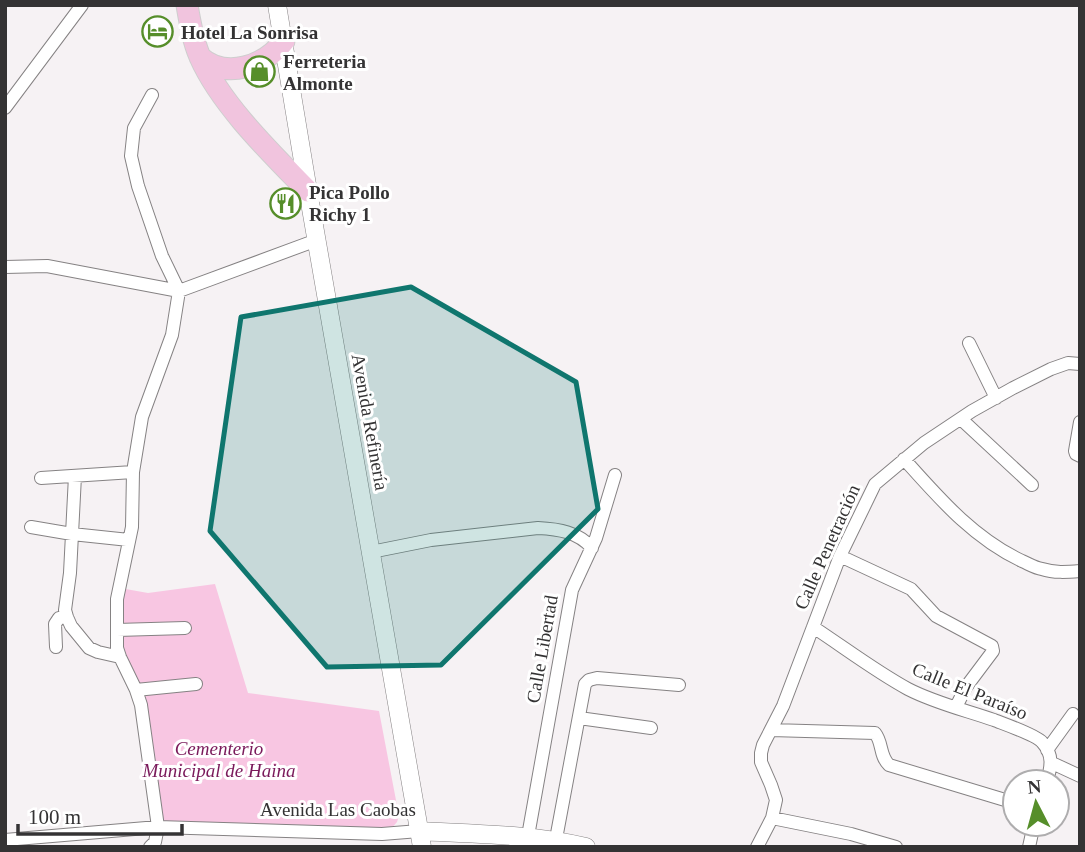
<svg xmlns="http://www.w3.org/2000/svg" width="1085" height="852" viewBox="0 0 1085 852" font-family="'Times New Roman',serif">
	<rect width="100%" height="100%" fill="#f6f2f4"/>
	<!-- green -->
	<path fill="#f8c6e2" d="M 215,584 L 248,693 L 379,711 L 399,816 L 397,822 L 390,830 L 158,827 L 141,705 L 120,657 L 120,588 L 148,593 Z"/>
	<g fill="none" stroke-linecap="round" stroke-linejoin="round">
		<defs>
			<path id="street" d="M 5,108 L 82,5
				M 5,267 L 47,266 L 179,291 L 317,240
				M 969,343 L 996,398
				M 961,419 L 1032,485
				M 1080,422 L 1075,451 L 1076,454 L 1080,456
				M 904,459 C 939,498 973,538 1022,561 C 1029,564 1035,568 1042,569 C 1054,573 1067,572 1080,571
				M 75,476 L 70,573 L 65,610 L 67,617 L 71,626 L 89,648 L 98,652 L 120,657
				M 41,478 L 133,472
				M 31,527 L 72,534 L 129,540
				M 371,552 L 431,540 L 538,528 C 559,529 578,532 592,548
				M 840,556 L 911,589 L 936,616 L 992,646 L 993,651 L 966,687 L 956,707
				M 813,627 C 845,648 875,671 908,689 C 935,703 965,710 994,720 C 1004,724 1036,735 1042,742 C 1054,755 1051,767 1047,782
				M 117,630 L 185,628
				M 56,647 L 55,624 L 59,618 L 67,617
				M 136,690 L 196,684
				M 579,718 L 651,728
				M 771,730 L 875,733 C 883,743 879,755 889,765 L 1015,803
				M 1047,750 L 1073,714
				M 1052,763 L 1080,776
				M 772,818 L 851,834 L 896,847
				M 528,836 L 572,590 L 596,538 L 615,475
				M 556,839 L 585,684 L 589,680 L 597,678 L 679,685
				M 5,840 L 158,827 L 382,834 L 419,831
				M 150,847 L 155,842 L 158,827 L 141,705 L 136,690 L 120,657 L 117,648 L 117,599 L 132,527 L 133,472 L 142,417 L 172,335 L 179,291 L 162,256 L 138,186 L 131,156 L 134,128 L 152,95
				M 757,847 L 772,818 L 776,800 L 771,785 L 761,762 L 761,753 L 763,745 L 783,706 L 840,556 L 875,484 L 924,443 L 972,411 L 1013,388 L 1051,369 L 1068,363 L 1080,364
				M 1029,847 L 1034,824"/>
			<path id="secondary" d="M 277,5 L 308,191 L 422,847
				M 419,831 C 476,834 531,834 586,847"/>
			<path id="primary" d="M 187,5 C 190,23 193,41 200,57 C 221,105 272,154 308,191
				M 200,57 C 226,80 265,66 284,41"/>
		</defs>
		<!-- street casing -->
		<use href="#street" stroke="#858283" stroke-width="14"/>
		<!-- secondary casing -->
		<use href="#secondary" stroke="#858283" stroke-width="19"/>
		<!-- primary casing -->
		<use href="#primary" stroke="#cecece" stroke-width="23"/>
		<!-- street -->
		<use href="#street" stroke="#fff" stroke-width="12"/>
		<!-- secondary -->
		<use href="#secondary" stroke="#fff" stroke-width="18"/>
		<!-- primary -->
		<use href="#primary" stroke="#f1c4de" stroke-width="21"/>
	</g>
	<!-- marked area -->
	<path fill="#0f766e" fill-opacity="0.2" stroke="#0f766e" stroke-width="5" stroke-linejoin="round" d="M 411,287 L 576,382 L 598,509 L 441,665 L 327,667 L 210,531 L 241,317 Z"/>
	<!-- icons -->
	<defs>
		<symbol id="hotel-ring" viewBox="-11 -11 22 22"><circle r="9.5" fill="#fff" stroke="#568e2a" stroke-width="1.5"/><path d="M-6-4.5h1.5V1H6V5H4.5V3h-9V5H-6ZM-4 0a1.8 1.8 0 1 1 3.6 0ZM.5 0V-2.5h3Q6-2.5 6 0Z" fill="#568e2a"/></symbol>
		<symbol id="shop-ring" viewBox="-11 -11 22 22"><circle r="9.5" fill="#fff" stroke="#568e2a" stroke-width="1.5"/><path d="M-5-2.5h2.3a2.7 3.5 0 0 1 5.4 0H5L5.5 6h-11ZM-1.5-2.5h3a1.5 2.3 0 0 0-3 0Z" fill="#568e2a"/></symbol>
		<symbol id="restaurant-ring" viewBox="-11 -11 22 22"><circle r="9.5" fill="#fff" stroke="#568e2a" stroke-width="1.5"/><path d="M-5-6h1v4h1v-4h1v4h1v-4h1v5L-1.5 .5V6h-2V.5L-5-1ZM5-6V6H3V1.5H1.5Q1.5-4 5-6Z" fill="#568e2a"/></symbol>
	</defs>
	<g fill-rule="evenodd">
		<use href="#hotel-ring" x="140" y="14" width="35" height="35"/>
		<use href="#shop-ring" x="242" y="54" width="35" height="35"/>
		<use href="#restaurant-ring" x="268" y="186" width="35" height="35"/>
	</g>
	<g text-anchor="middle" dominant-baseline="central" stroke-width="6" stroke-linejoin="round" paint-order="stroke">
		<!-- poi labels -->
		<g font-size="19" font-weight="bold" fill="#343334" stroke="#fff" text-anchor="start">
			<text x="181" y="32">Hotel La Sonrisa</text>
			<text x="283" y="61">Ferreteria<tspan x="283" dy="22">Almonte</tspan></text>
			<text x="309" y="192">Pica Pollo<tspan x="309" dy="22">Richy 1</tspan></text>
		</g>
		<!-- street labels -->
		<g font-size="19" fill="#343334" stroke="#fff">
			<text transform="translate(370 422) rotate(80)">Avenida Refinería</text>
			<text transform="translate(827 547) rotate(-66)">Calle Penetración</text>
			<text transform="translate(542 649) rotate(-80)">Calle Libertad</text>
			<text transform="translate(970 691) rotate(22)">Calle El Paraíso</text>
			<text x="338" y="809">Avenida Las Caobas</text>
		</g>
		<!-- park labels -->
		<g font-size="19" font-style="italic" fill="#7a1a5b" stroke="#fff">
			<text x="219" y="748">Cementerio<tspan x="219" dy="22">Municipal de Haina</tspan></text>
		</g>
	</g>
	<!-- border -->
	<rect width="1085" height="852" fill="none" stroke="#343334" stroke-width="14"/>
	<!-- north arrow -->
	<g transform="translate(1036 803) rotate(354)"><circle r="33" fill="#ffffff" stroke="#aeadae" stroke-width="2"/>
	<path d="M0-5L12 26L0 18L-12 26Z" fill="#568e2a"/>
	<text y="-10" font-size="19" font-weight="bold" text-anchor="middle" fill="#343334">N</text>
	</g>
	<!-- scale -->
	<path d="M18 824v10h164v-10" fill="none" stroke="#343334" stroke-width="3.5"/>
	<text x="28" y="824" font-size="21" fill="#343334" stroke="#ffffff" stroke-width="5" paint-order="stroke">100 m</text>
</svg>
